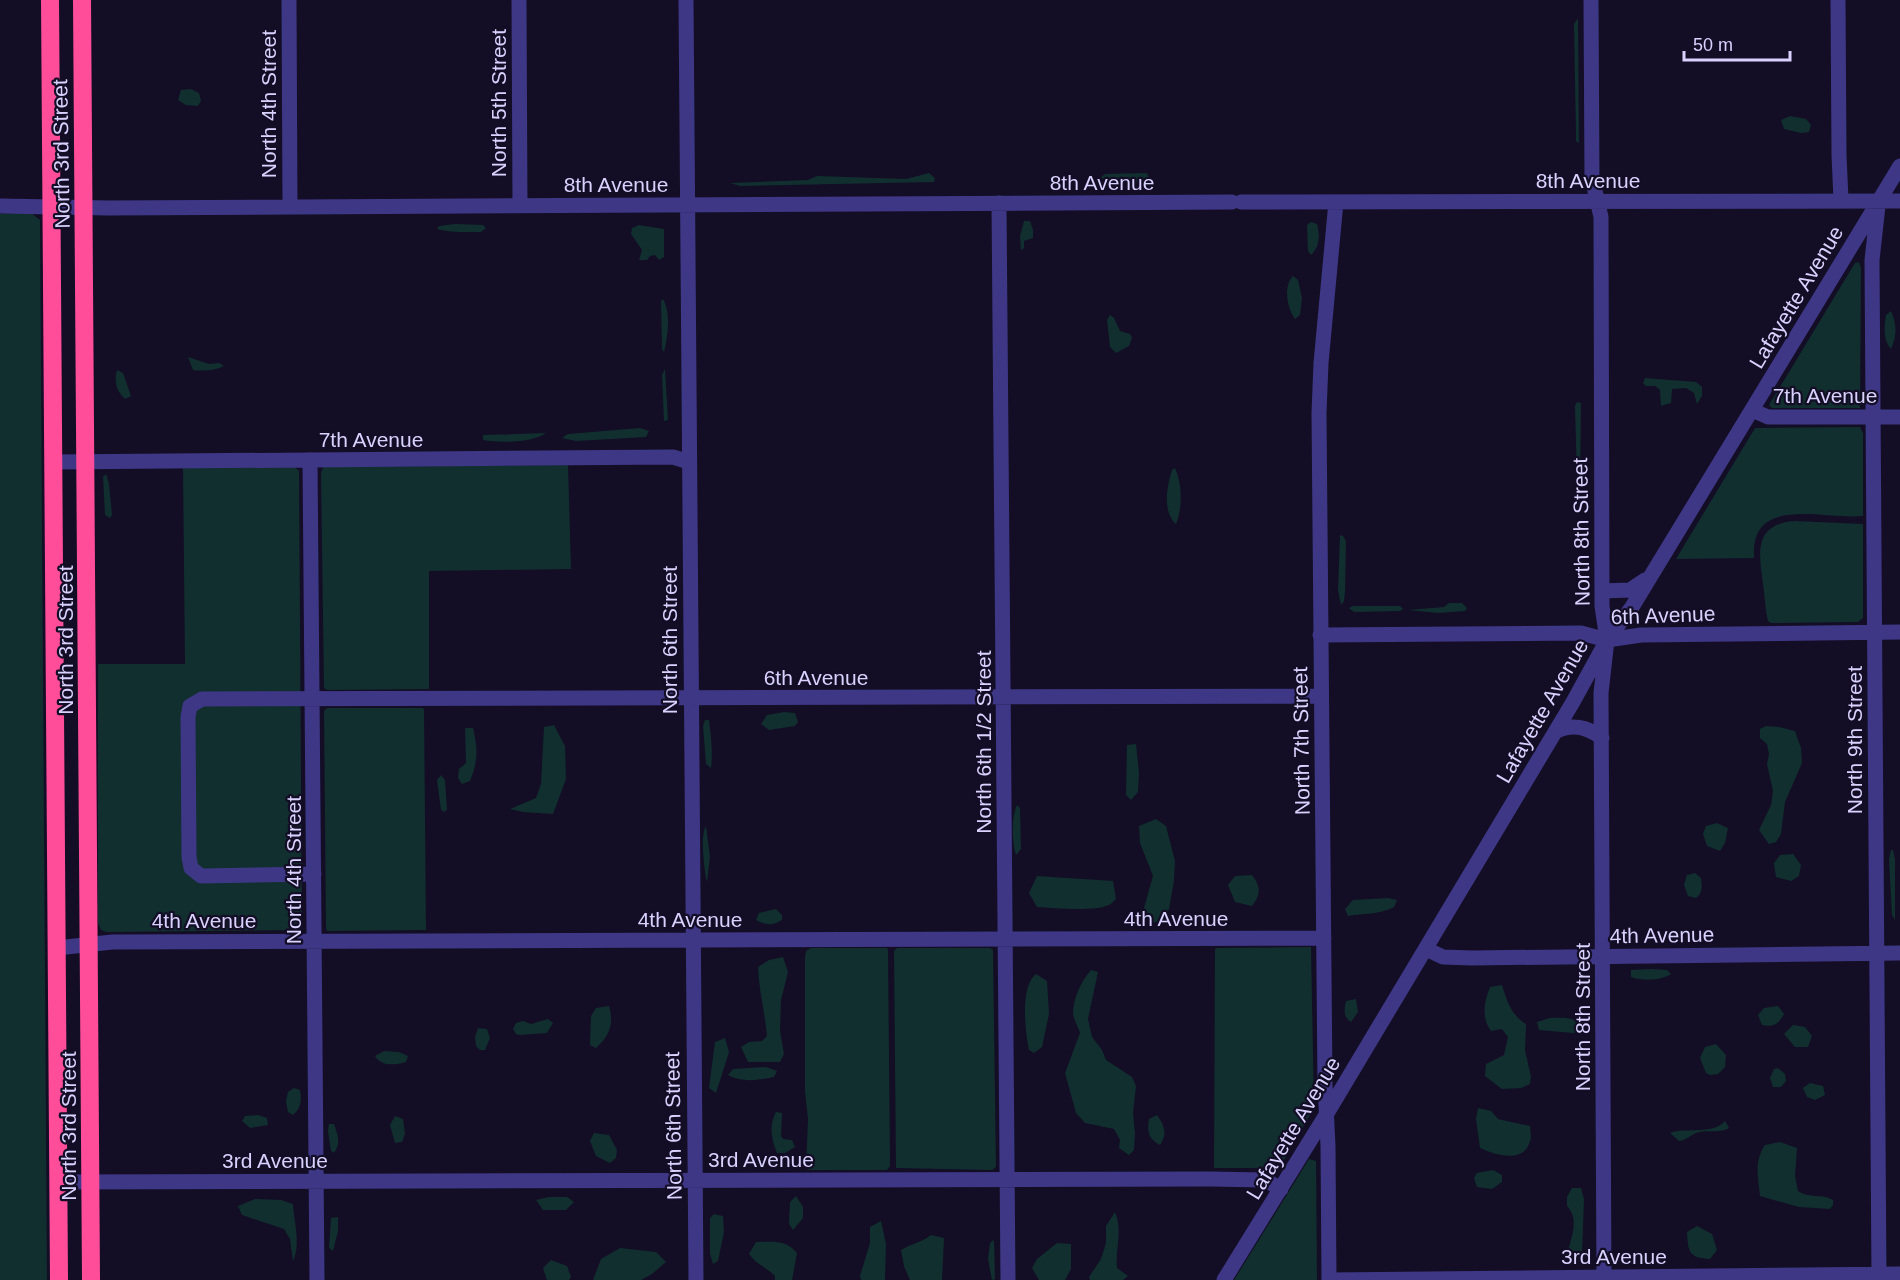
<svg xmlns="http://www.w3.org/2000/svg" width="1900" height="1280" viewBox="0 0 1900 1280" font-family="Arial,sans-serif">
	<rect width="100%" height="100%" fill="#130e25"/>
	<!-- green -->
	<path fill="#112f2f" d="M 1578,18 L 1578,23 L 1579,143 L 1576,141 L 1576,134 L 1574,24 Z
		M 191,89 L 199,93 L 201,101 L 198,106 L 186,105 L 178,100 L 181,90 Z
		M 1790,116 L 1806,119 L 1811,125 L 1809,132 L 1801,133 L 1784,129 L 1781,120 Z
		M 929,173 L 935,178 L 934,182 L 740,186 L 730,183 L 808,180 L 817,176 L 906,179 Z
		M 1147,173 L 1149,178 L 1143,182 L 1105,181 L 1101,177 L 1105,174 Z
		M 31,213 L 40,220 L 47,1280 L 0,1280 L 0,214 Z
		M 1024,221 L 1030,221 L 1033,230 L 1033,238 L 1024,241 L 1024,248 L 1021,250 L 1020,236 Z
		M 1311,222 L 1317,224 C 1320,236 1320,246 1311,255 L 1308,251 L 1307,225 Z
		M 455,224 L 483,225 L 486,228 L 481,232 C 466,232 451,233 437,229 L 439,226 Z
		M 639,225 L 664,229 L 664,257 L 659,260 L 655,255 L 650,256 L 647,260 L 639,260 L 642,250 L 631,234 L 632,228 Z
		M 1859,262 L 1861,268 L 1860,408 L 1772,408 L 1769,405 L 1855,263 Z
		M 1293,276 L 1298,280 L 1302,298 L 1300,315 L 1295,319 C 1287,308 1283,286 1293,276 Z
		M 663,299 C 671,313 668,336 664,352 L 662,349 L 661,301 Z
		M 1891,311 C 1897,325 1897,335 1891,349 C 1883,340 1884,327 1886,315 Z
		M 1110,315 L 1114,318 L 1120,331 L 1130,334 L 1132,338 L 1129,346 L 1116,353 L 1110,347 L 1107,320 Z
		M 188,357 L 209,364 L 219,363 L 224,366 C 213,371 205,371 193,370 Z
		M 665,369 L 668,420 L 664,421 L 662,375 Z
		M 117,370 L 123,373 L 131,396 L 125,399 C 116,390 114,383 117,370 Z
		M 1645,378 L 1696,382 L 1702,387 L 1702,396 L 1697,404 L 1694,393 L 1686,388 L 1672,389 L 1671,403 L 1661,406 L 1660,390 L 1655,386 L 1646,386 L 1643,383 Z
		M 1577,402 L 1581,403 L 1580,481 L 1577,479 L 1575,406 Z
		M 1860,427 L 1863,433 L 1863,516 C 1822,520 1750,494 1754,558 L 1676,559 L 1755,428 Z
		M 640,428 L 649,431 L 646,437 L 576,441 L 562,438 L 568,434 Z
		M 546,433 C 533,443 498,443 483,440 L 483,435 Z
		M 568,465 L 571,569 L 429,571 L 429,689 L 327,690 L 324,688 L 321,473 L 323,467 Z
		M 183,466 L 294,466 L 299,471 L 302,928 L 300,930 L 106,932 L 101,930 L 98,923 L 98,664 L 185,664 Z
		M 1175,468 C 1182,484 1183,507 1176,524 C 1162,512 1167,486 1172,470 Z
		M 106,474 L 109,484 L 112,515 L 110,518 L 105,515 L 103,477 Z
		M 1794,521 L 1863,524 L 1863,618 L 1858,622 L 1771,623 L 1768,621 C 1765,609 1765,597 1763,584 C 1759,553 1753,525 1794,521 Z
		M 1340,535 L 1343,536 L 1346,541 L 1345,592 L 1344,601 L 1341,605 L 1338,590 Z
		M 1449,603 L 1462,603 L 1467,608 L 1465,611 L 1438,613 L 1408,610 L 1444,607 Z
		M 1353,606 L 1400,606 L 1403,609 L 1400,611 L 1354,612 L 1349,608 Z
		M 327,708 L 422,708 L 424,709 L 426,930 L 327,931 L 326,928 L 324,711 Z
		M 784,712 L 795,713 L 798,722 L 795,726 L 769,730 L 761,724 L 767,715 Z
		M 705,720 L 709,720 C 711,736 713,752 711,768 L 706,764 L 703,726 Z
		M 554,725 L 565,746 L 566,779 L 553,814 L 523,812 L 510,809 L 536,798 L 541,784 L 544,727 Z
		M 1766,726 L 1779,727 L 1795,731 L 1801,748 L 1802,763 L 1785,802 L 1781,834 L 1776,842 L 1769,844 L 1759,830 L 1771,805 L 1773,791 L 1767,764 L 1769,754 L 1767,744 L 1760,738 L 1760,729 Z
		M 465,728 L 473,728 C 478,748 478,762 470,781 L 462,784 L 458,778 L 459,769 L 466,763 Z
		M 1136,744 L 1139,773 L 1138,792 L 1131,800 L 1126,795 L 1127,745 Z
		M 441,775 L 445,780 L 447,809 L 445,812 L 441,810 L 437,780 Z
		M 1017,805 L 1020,808 L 1021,849 L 1016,855 C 1012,842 1011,818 1017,805 Z
		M 1156,819 L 1166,826 L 1175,861 L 1174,880 L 1169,909 L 1162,920 L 1152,923 L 1144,908 L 1153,876 L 1140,843 L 1139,826 Z
		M 1717,823 L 1728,828 L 1725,843 L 1720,851 L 1707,846 L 1703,834 L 1706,826 Z
		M 706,826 L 710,857 L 707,882 C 704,870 700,835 706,826 Z
		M 1891,850 L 1893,850 L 1895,859 L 1895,920 L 1892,915 L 1889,859 Z
		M 1793,854 L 1801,865 L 1799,876 L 1791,881 L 1776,877 L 1774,863 L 1780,855 Z
		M 1695,873 L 1701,878 C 1702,886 1703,893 1696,898 L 1688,896 L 1684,885 L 1687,875 Z
		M 1252,875 C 1261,887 1261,894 1252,906 L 1235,902 L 1228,885 L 1235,876 Z
		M 1037,876 L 1113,881 L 1116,899 C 1116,899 1110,905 1109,905 C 1093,912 1054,908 1037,907 L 1029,893 Z
		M 1388,898 L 1397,900 L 1394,907 C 1380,915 1364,913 1348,916 L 1345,909 L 1353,900 Z
		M 776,909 L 782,915 L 782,920 C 772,926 765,925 756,920 L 759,913 Z
		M 1311,947 L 1314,1108 L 1281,1165 L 1273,1168 L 1214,1168 L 1215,950 L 1216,948 Z
		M 811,948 L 887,948 L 888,950 L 890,1166 L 887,1170 L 808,1170 L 806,1168 L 808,1119 L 805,1091 L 805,957 L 806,951 Z
		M 897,948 L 990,948 L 993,950 L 996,1167 L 992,1170 L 896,1168 L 894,951 Z
		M 783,957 L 788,972 L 781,1000 L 780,1031 L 784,1054 L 780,1062 L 748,1062 L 741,1047 L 749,1042 L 762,1041 L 767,1036 C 765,1013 759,991 758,967 L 769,960 Z
		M 1651,969 L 1667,970 L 1671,974 C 1660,981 1644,981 1631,977 L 1631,970 Z
		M 1091,970 L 1098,972 L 1088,1019 L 1092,1037 L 1102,1050 L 1106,1060 L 1132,1077 L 1136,1086 L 1133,1113 L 1135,1133 L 1134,1150 L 1129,1155 L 1119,1148 L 1120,1140 L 1114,1129 L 1085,1123 L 1076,1113 L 1065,1073 L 1080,1033 C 1078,1027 1074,1020 1073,1014 C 1073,999 1081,981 1091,970 Z
		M 1036,974 L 1047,981 L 1049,1014 L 1042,1047 L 1034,1053 L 1029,1050 C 1025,1031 1020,986 1036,974 Z
		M 1502,985 C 1507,1001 1511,1015 1526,1024 L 1525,1050 L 1531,1077 L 1530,1084 L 1521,1088 L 1502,1089 L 1485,1076 L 1486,1064 L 1504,1055 L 1508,1037 L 1502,1029 L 1491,1031 C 1481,1017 1484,1003 1490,987 Z
		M 1356,999 L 1358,1012 L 1351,1022 C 1343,1017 1344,1009 1346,1001 Z
		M 609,1006 C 614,1023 610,1036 596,1048 L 590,1045 L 591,1016 L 596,1008 Z
		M 1778,1006 L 1784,1014 C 1778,1025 1773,1027 1762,1025 L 1758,1015 L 1764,1008 Z
		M 1550,1018 C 1562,1018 1572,1016 1581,1025 L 1578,1032 L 1573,1033 L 1539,1030 L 1537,1022 Z
		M 548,1019 L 553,1023 L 547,1033 L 520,1035 L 516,1034 L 513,1029 L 516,1023 L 523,1021 L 531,1024 Z
		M 1793,1025 L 1805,1027 L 1812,1036 L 1808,1047 L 1795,1047 L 1784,1034 Z
		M 478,1028 L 487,1029 L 490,1038 L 485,1050 L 480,1050 L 476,1046 L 475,1037 Z
		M 725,1038 L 729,1052 L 716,1093 L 709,1088 L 715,1042 Z
		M 1716,1044 L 1726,1055 L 1725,1067 L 1718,1074 L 1710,1075 L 1706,1073 L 1700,1058 L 1705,1047 Z
		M 384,1051 L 399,1052 L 408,1056 L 406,1062 C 395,1065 382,1067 375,1056 Z
		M 766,1067 L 777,1071 L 774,1077 C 759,1080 742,1083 728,1075 L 733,1069 Z
		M 1778,1068 L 1785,1074 L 1786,1081 L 1781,1087 L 1773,1087 L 1770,1078 L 1774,1069 Z
		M 1810,1083 L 1823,1086 L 1825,1095 L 1815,1100 L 1807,1097 L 1803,1088 Z
		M 294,1088 L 300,1090 C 302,1100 301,1108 293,1115 L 288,1112 L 286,1101 L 288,1092 Z
		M 1478,1108 L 1491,1111 L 1498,1119 L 1530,1126 C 1530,1130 1532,1137 1530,1141 C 1524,1164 1495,1155 1480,1148 L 1476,1119 Z
		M 776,1112 L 782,1113 L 781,1136 L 783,1139 L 792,1140 L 795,1147 L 785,1153 L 777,1153 C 771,1139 769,1125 776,1112 Z
		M 258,1115 L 267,1118 L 268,1125 L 250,1128 L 242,1121 L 245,1116 Z
		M 1157,1115 C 1164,1125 1168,1133 1160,1145 C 1148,1139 1147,1131 1149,1119 Z
		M 395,1116 L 403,1119 L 405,1134 L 402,1142 L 395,1143 L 390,1125 Z
		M 1725,1121 L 1729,1128 C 1719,1134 1706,1129 1696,1133 C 1689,1136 1687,1140 1679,1141 L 1670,1133 C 1686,1127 1714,1135 1725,1121 Z
		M 329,1124 L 334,1124 C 338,1135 341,1143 334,1153 L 331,1151 L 328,1131 Z
		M 594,1133 L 609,1135 L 617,1150 L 616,1158 L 610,1163 L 596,1156 L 590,1141 Z
		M 1780,1142 L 1797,1148 L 1795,1176 L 1798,1191 C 1809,1199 1822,1193 1833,1200 L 1833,1205 L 1830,1209 L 1799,1207 L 1760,1196 C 1758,1177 1754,1161 1765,1145 Z
		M 1309,1159 L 1316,1161 L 1317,1280 L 1234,1280 Z
		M 1493,1170 L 1502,1175 L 1502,1182 L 1492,1189 L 1477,1187 L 1474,1178 L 1477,1173 Z
		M 1572,1188 L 1581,1188 L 1584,1199 L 1582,1254 L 1578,1262 L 1568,1251 C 1572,1235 1579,1219 1567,1206 L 1567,1197 Z
		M 796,1196 L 803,1207 L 803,1218 L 793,1230 L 789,1224 L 790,1202 Z
		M 549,1197 L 567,1197 L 574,1202 L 566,1210 L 543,1210 L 536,1200 Z
		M 255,1199 L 281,1200 L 293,1204 C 294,1222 301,1244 293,1261 L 290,1239 L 284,1229 L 242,1215 L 238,1206 Z
		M 1115,1212 C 1123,1230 1115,1249 1117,1268 L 1128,1276 L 1123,1280 L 1090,1280 L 1089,1277 L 1101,1259 L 1106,1243 L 1106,1226 Z
		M 714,1214 L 723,1216 L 724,1232 L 718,1261 L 713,1264 L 710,1254 L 710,1218 Z
		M 338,1217 L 338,1231 L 333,1251 L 329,1248 L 331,1218 Z
		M 881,1221 L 886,1244 L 885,1280 L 861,1280 L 860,1276 L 870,1243 L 870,1227 Z
		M 1697,1226 L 1712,1234 L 1717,1250 L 1710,1259 C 1689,1258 1688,1252 1687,1232 Z
		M 931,1235 L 944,1238 L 942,1280 L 910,1280 L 904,1266 L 901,1250 C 911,1244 922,1242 931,1235 Z
		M 994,1240 L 995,1279 L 992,1280 L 988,1259 L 990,1243 Z
		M 756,1242 C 772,1242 786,1239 797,1253 L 792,1280 L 775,1280 L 775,1276 C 766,1267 756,1264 749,1254 Z
		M 1057,1243 L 1071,1244 L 1071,1269 L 1065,1280 L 1039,1280 L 1032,1268 L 1037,1259 Z
		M 620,1248 L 656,1252 L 666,1262 L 652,1274 L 641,1280 L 593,1280 L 601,1259 Z
		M 551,1260 L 567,1266 L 571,1277 L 569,1280 L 547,1280 L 543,1268 Z"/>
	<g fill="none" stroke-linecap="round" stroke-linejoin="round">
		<!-- minor -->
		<path stroke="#3e3786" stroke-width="15" d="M 289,0 L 290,207
			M 519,0 L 520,205
			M 686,0 L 696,1280
			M 1591,0 L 1592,178 L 1601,217 L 1602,606 L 1607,640 L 1601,693 L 1604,1280
			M 1838,0 L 1839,155 L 1841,200
			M 1241,202 L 1900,201
			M 999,203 L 1008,1280
			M 0,206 L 109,208 L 1232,202
			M 1878,206 L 1872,260 L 1879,1280
			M 1752,410 L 1768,417 L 1900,417
			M 310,460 L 317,1280
			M 53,462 L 673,457 L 689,462
			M 1602,591 L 1630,590 L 1645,580
			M 1320,635 L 1581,633 L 1607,640 L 1641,635 L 1900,632
			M 1555,732 C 1571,723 1588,727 1602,738
			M 314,874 L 201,876 L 191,868 L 189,857 L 188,717 L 190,706 L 202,699 L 1321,696
			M 57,948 L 112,942 L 1324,938
			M 1426,949 L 1443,957 L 1472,958 L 1900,953
			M 58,1182 L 1210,1179 L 1265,1180 L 1281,1189
			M 1224,1280 L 1326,1115 L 1573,702 L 1607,640 L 1632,607 L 1900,166
			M 1329,1280 L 1328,1146 L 1325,1085 L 1319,413 L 1321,363 L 1336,202
			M 1329,1280 L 1900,1274"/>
		<!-- highway -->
		<path stroke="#ff4d9a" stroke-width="18" d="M 50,0 L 59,1280
			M 82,0 L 91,1280"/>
	</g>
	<g text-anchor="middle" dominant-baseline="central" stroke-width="4.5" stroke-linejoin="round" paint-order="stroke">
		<!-- street labels -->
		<g font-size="21" fill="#d9d2ff" stroke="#130e25">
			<text transform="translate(498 103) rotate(-90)">North 5th Street</text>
			<text transform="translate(268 104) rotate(-90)">North 4th Street</text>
			<text transform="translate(61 154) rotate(-91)">North 3rd Street</text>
			<text x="1588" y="180">8th Avenue</text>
			<text x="1102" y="182">8th Avenue</text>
			<text x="616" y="184">8th Avenue</text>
			<text transform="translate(1796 297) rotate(-59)">Lafayette Avenue</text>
			<text x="1825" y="395">7th Avenue</text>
			<text x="371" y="439">7th Avenue</text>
			<text transform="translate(1581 532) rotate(-91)">North 8th Street</text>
			<text transform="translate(1663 615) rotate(-2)">6th Avenue</text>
			<text transform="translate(65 640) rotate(-90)">North 3rd Street</text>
			<text transform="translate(669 640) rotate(-90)">North 6th Street</text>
			<text x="816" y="677">6th Avenue</text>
			<text transform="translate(1542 711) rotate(-60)">Lafayette Avenue</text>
			<text transform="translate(1854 740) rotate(-90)">North 9th Street</text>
			<text transform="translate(1301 741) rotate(-91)">North 7th Street</text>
			<text transform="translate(983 742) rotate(-90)">North 6th 1/2 Street</text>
			<text transform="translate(293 870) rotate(-90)">North 4th Street</text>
			<text x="1176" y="918">4th Avenue</text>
			<text x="690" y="919">4th Avenue</text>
			<text x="204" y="920">4th Avenue</text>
			<text transform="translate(1662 935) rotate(-1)">4th Avenue</text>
			<text transform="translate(1582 1017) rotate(-90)">North 8th Street</text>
			<text transform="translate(68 1126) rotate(-90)">North 3rd Street</text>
			<text transform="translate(673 1126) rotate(-91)">North 6th Street</text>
			<text transform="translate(1293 1128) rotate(-59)">Lafayette Avenue</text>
			<text x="761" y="1159">3rd Avenue</text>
			<text x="275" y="1160">3rd Avenue</text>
			<text x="1614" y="1256">3rd Avenue</text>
		</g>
	</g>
	<!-- scale -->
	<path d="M1684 51v9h106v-9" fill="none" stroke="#d9d2ff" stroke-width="3"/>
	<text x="1693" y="51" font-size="18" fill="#d9d2ff" stroke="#130e25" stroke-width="4.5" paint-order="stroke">50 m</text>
</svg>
